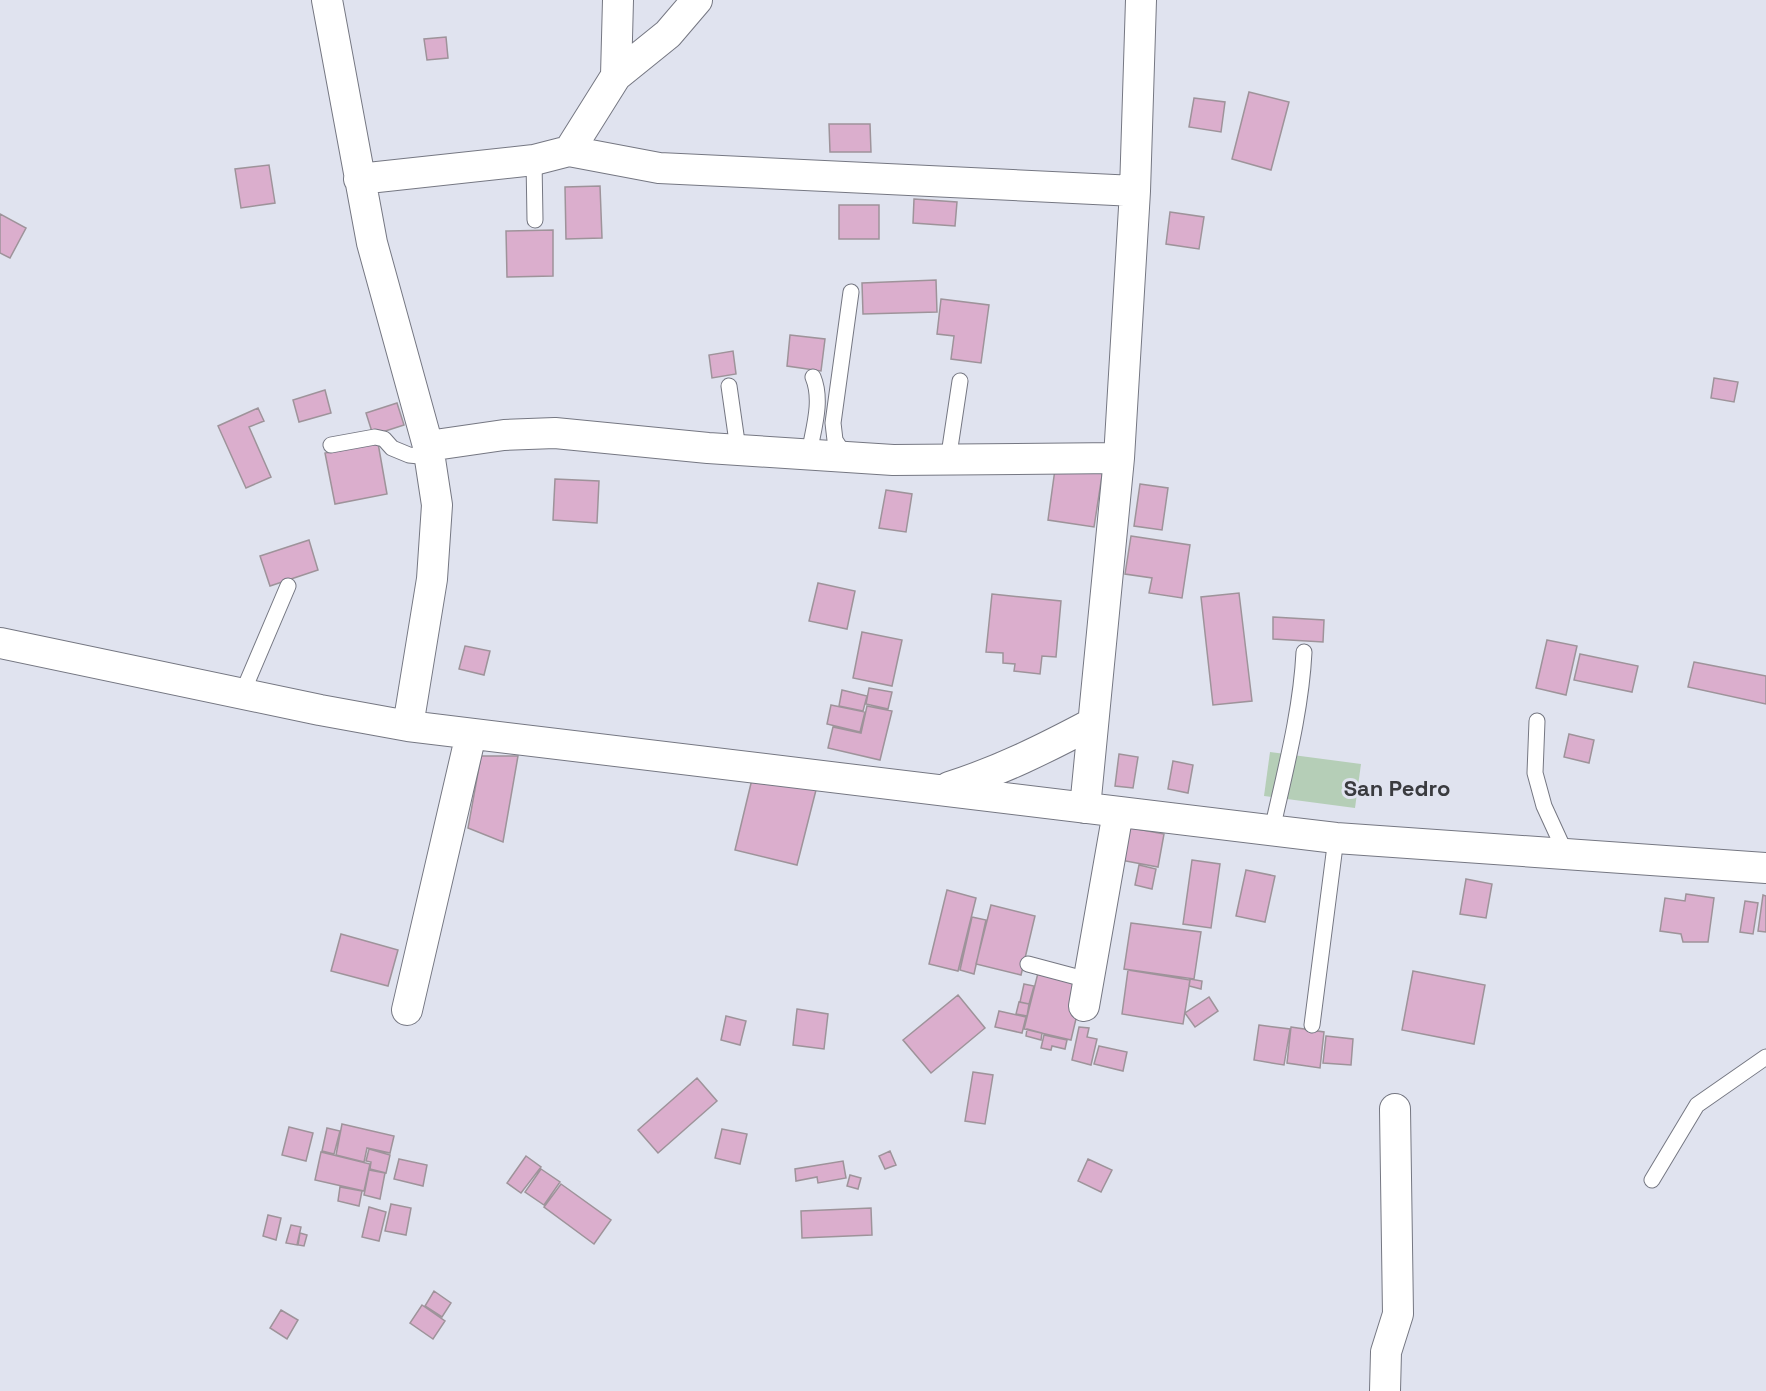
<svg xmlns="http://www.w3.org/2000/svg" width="1766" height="1391" viewBox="0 0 1766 1391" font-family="'Space Grotesk',sans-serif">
	<rect width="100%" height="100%" fill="#e0e3ef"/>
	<!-- green -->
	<path fill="#b5ceb7" d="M 1270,752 L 1361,764 L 1355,808 L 1264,796 Z"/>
	<!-- building -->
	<path fill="#dbaecd" stroke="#9e939a" stroke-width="1.5" d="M 446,37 L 448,58 L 427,60 L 424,39 Z
		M 1249,92 L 1289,102 L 1271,170 L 1232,159 Z
		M 1194,98 L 1225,102 L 1221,132 L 1189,127 Z
		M 829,124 L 870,124 L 871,152 L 830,152 Z
		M 269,165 L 275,203 L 241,208 L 235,169 Z
		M 600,186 L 602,238 L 566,239 L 565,187 Z
		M 914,199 L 957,202 L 955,226 L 913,223 Z
		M 839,205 L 879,205 L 879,239 L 839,239 Z
		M 1170,212 L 1204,217 L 1199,249 L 1166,244 Z
		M 0,214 L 26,228 L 10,258 L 0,253 Z
		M 553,230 L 553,276 L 507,277 L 506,231 Z
		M 936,280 L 937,312 L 863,314 L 862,283 Z
		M 941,299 L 989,305 L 981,363 L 951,359 L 954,336 L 937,334 Z
		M 790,335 L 825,339 L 821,371 L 787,366 Z
		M 733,351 L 736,374 L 712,378 L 709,355 Z
		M 1714,378 L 1738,382 L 1734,402 L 1711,398 Z
		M 325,390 L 331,413 L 299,422 L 293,400 Z
		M 397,403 L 404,425 L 373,435 L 366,413 Z
		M 258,408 L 264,421 L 249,427 L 271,477 L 246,488 L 218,426 Z
		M 378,443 L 387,494 L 335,504 L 325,453 Z
		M 1056,462 L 1103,469 L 1094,527 L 1048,520 Z
		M 555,479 L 599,481 L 597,523 L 553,520 Z
		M 1140,484 L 1168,488 L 1162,530 L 1134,526 Z
		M 886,490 L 912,494 L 906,532 L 879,528 Z
		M 1131,536 L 1190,545 L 1182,598 L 1149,593 L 1152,578 L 1125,574 Z
		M 309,540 L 318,570 L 270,586 L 260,556 Z
		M 818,583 L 855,591 L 847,629 L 809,621 Z
		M 1239,593 L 1252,701 L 1213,705 L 1201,597 Z
		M 992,594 L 1061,601 L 1056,657 L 1042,656 L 1040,674 L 1014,671 L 1015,664 L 1003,663 L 1003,653 L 986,652 Z
		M 1273,617 L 1324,620 L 1323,642 L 1273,639 Z
		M 862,632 L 902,640 L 892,686 L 853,678 Z
		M 1547,640 L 1577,646 L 1566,695 L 1536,688 Z
		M 465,646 L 490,651 L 484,675 L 459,669 Z
		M 1580,654 L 1638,666 L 1632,692 L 1574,680 Z
		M 1694,662 L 1766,676 L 1766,704 L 1688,687 Z
		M 869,688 L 892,692 L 888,709 L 866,704 Z
		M 842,690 L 867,696 L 863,711 L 839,706 Z
		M 831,705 L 865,712 L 860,732 L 827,724 Z
		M 867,706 L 892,711 L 880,760 L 828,748 L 833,727 L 861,733 Z
		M 1569,734 L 1594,740 L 1589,763 L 1564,757 Z
		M 1119,754 L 1138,757 L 1133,788 L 1115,786 Z
		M 481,756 L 518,756 L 503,842 L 468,828 Z
		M 1173,761 L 1193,765 L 1188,793 L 1168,789 Z
		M 753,775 L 816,790 L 797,865 L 735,850 Z
		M 1121,826 L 1164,834 L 1158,867 L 1115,859 Z
		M 1192,860 L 1220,864 L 1211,928 L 1183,924 Z
		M 1139,865 L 1156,869 L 1152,889 L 1135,885 Z
		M 1246,870 L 1275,876 L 1265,922 L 1236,916 Z
		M 1466,879 L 1492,884 L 1486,918 L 1460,914 Z
		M 947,890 L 976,898 L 958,971 L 929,964 Z
		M 1686,894 L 1714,898 L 1708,942 L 1683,942 L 1681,934 L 1660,931 L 1665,898 L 1685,901 Z
		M 1763,895 L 1766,896 L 1766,932 L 1758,931 Z
		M 1745,901 L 1758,903 L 1753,934 L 1740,932 Z
		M 991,905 L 1035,916 L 1021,975 L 976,964 Z
		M 972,917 L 986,920 L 974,974 L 960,970 Z
		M 1131,923 L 1201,932 L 1194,979 L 1124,969 Z
		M 341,934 L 398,950 L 388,986 L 331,971 Z
		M 1128,970 L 1190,980 L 1183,1024 L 1122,1014 Z
		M 1413,971 L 1485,985 L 1474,1044 L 1402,1030 Z
		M 1038,973 L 1084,985 L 1071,1040 L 1024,1029 Z
		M 1190,979 L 1202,981 L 1201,989 L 1189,986 Z
		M 1024,984 L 1034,986 L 1029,1004 L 1020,1002 Z
		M 958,995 L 985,1028 L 931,1073 L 903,1040 Z
		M 1209,997 L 1218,1011 L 1195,1027 L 1185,1013 Z
		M 1019,1002 L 1029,1004 L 1027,1016 L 1016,1014 Z
		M 797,1009 L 828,1014 L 824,1049 L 793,1045 Z
		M 999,1011 L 1026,1017 L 1022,1033 L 995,1027 Z
		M 726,1016 L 746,1021 L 740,1045 L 721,1040 Z
		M 1259,1025 L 1290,1029 L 1284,1065 L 1254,1060 Z
		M 1079,1027 L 1089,1028 L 1087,1037 L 1097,1039 L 1091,1065 L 1072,1060 Z
		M 1291,1027 L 1324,1032 L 1320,1068 L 1287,1063 Z
		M 1027,1029 L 1042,1033 L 1041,1040 L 1026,1036 Z
		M 1044,1035 L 1067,1040 L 1065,1049 L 1052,1046 L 1051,1050 L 1041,1048 Z
		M 1326,1036 L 1353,1039 L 1351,1065 L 1323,1063 Z
		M 1099,1046 L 1127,1052 L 1123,1071 L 1094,1064 Z
		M 973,1072 L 993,1075 L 985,1124 L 965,1121 Z
		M 697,1078 L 717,1101 L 658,1153 L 638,1130 Z
		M 342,1124 L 394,1136 L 390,1153 L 367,1148 L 364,1162 L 336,1155 Z
		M 289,1127 L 313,1133 L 306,1161 L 282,1155 Z
		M 327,1128 L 340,1131 L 334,1154 L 322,1151 Z
		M 722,1129 L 747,1134 L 740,1164 L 715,1158 Z
		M 369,1149 L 390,1155 L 386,1173 L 370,1169 L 371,1162 L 366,1161 Z
		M 890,1151 L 896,1165 L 885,1169 L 879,1156 Z
		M 321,1152 L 370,1164 L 364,1191 L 315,1180 Z
		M 526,1156 L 541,1167 L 521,1193 L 507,1183 Z
		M 399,1159 L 427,1165 L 423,1186 L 394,1179 Z
		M 1088,1159 L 1112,1170 L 1101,1192 L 1078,1181 Z
		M 843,1161 L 846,1178 L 818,1183 L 817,1177 L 796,1181 L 795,1169 Z
		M 541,1169 L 560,1182 L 544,1205 L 525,1192 Z
		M 369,1170 L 385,1173 L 380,1199 L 364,1195 Z
		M 850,1175 L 861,1178 L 858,1189 L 847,1186 Z
		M 561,1184 L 611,1220 L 594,1244 L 544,1207 Z
		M 340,1187 L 362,1191 L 359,1206 L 338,1201 Z
		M 391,1204 L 411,1208 L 406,1235 L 385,1231 Z
		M 369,1207 L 386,1212 L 379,1241 L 362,1237 Z
		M 871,1208 L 872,1235 L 802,1238 L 801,1211 Z
		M 268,1215 L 281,1218 L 276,1240 L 263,1236 Z
		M 291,1225 L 301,1227 L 297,1245 L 286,1243 Z
		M 300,1233 L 307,1235 L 304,1246 L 298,1245 Z
		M 434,1291 L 451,1303 L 442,1317 L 425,1306 Z
		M 422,1305 L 445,1321 L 433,1339 L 410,1323 Z
		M 281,1310 L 298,1320 L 287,1339 L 270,1328 Z"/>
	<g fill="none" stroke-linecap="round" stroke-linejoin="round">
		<defs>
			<path id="service" d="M 534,160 L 535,220
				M 729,386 L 738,449
				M 331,445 L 375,437 L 384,439 L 392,448 L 409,455 L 429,457
				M 809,454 C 813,430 823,401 813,377
				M 846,457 L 835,440 L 833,423 L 851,292
				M 948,461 L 960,381
				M 242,694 L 288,586
				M 1537,721 L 1535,773 L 1544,806 L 1566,854
				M 1272,830 C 1285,771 1301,712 1304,652
				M 1028,964 L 1088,980
				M 1312,1025 L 1336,838
				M 1652,1180 L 1697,1105 L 1766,1057"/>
			<path id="minor" d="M 327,0 L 372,243 L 428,446 L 437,505 L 432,579 L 408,726
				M 616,76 L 618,0
				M 569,151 L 616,76 L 668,34 L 697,0
				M 359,179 L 534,160 L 569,151 L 659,168 L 1135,191 L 1119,458 L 1085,808
				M 1135,191 L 1141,0
				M 428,446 L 504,435 L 555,433 L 708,448 L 893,460 L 1119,458
				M 0,643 L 320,710 L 408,726 L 1336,838 L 1766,868
				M 949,787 C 1000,771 1046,748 1093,723
				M 1084,1006 L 1118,812
				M 407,1010 L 471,734
				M 1385,1391 L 1386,1352 L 1398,1314 L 1395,1109"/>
		</defs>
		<!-- service casing -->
		<use href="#service" stroke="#757782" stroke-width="17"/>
		<!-- minor casing -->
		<use href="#minor" stroke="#757782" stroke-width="32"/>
		<!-- service -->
		<use href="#service" stroke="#fff" stroke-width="15"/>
		<!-- minor -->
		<use href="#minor" stroke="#fff" stroke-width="30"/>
	</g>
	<g text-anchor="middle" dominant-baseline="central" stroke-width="6" stroke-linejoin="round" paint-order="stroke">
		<!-- quarter labels -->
		<g font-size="22" font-weight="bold" fill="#3a3b3f" stroke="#e0e3ef">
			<text x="1397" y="788">San Pedro</text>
		</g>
	</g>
</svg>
